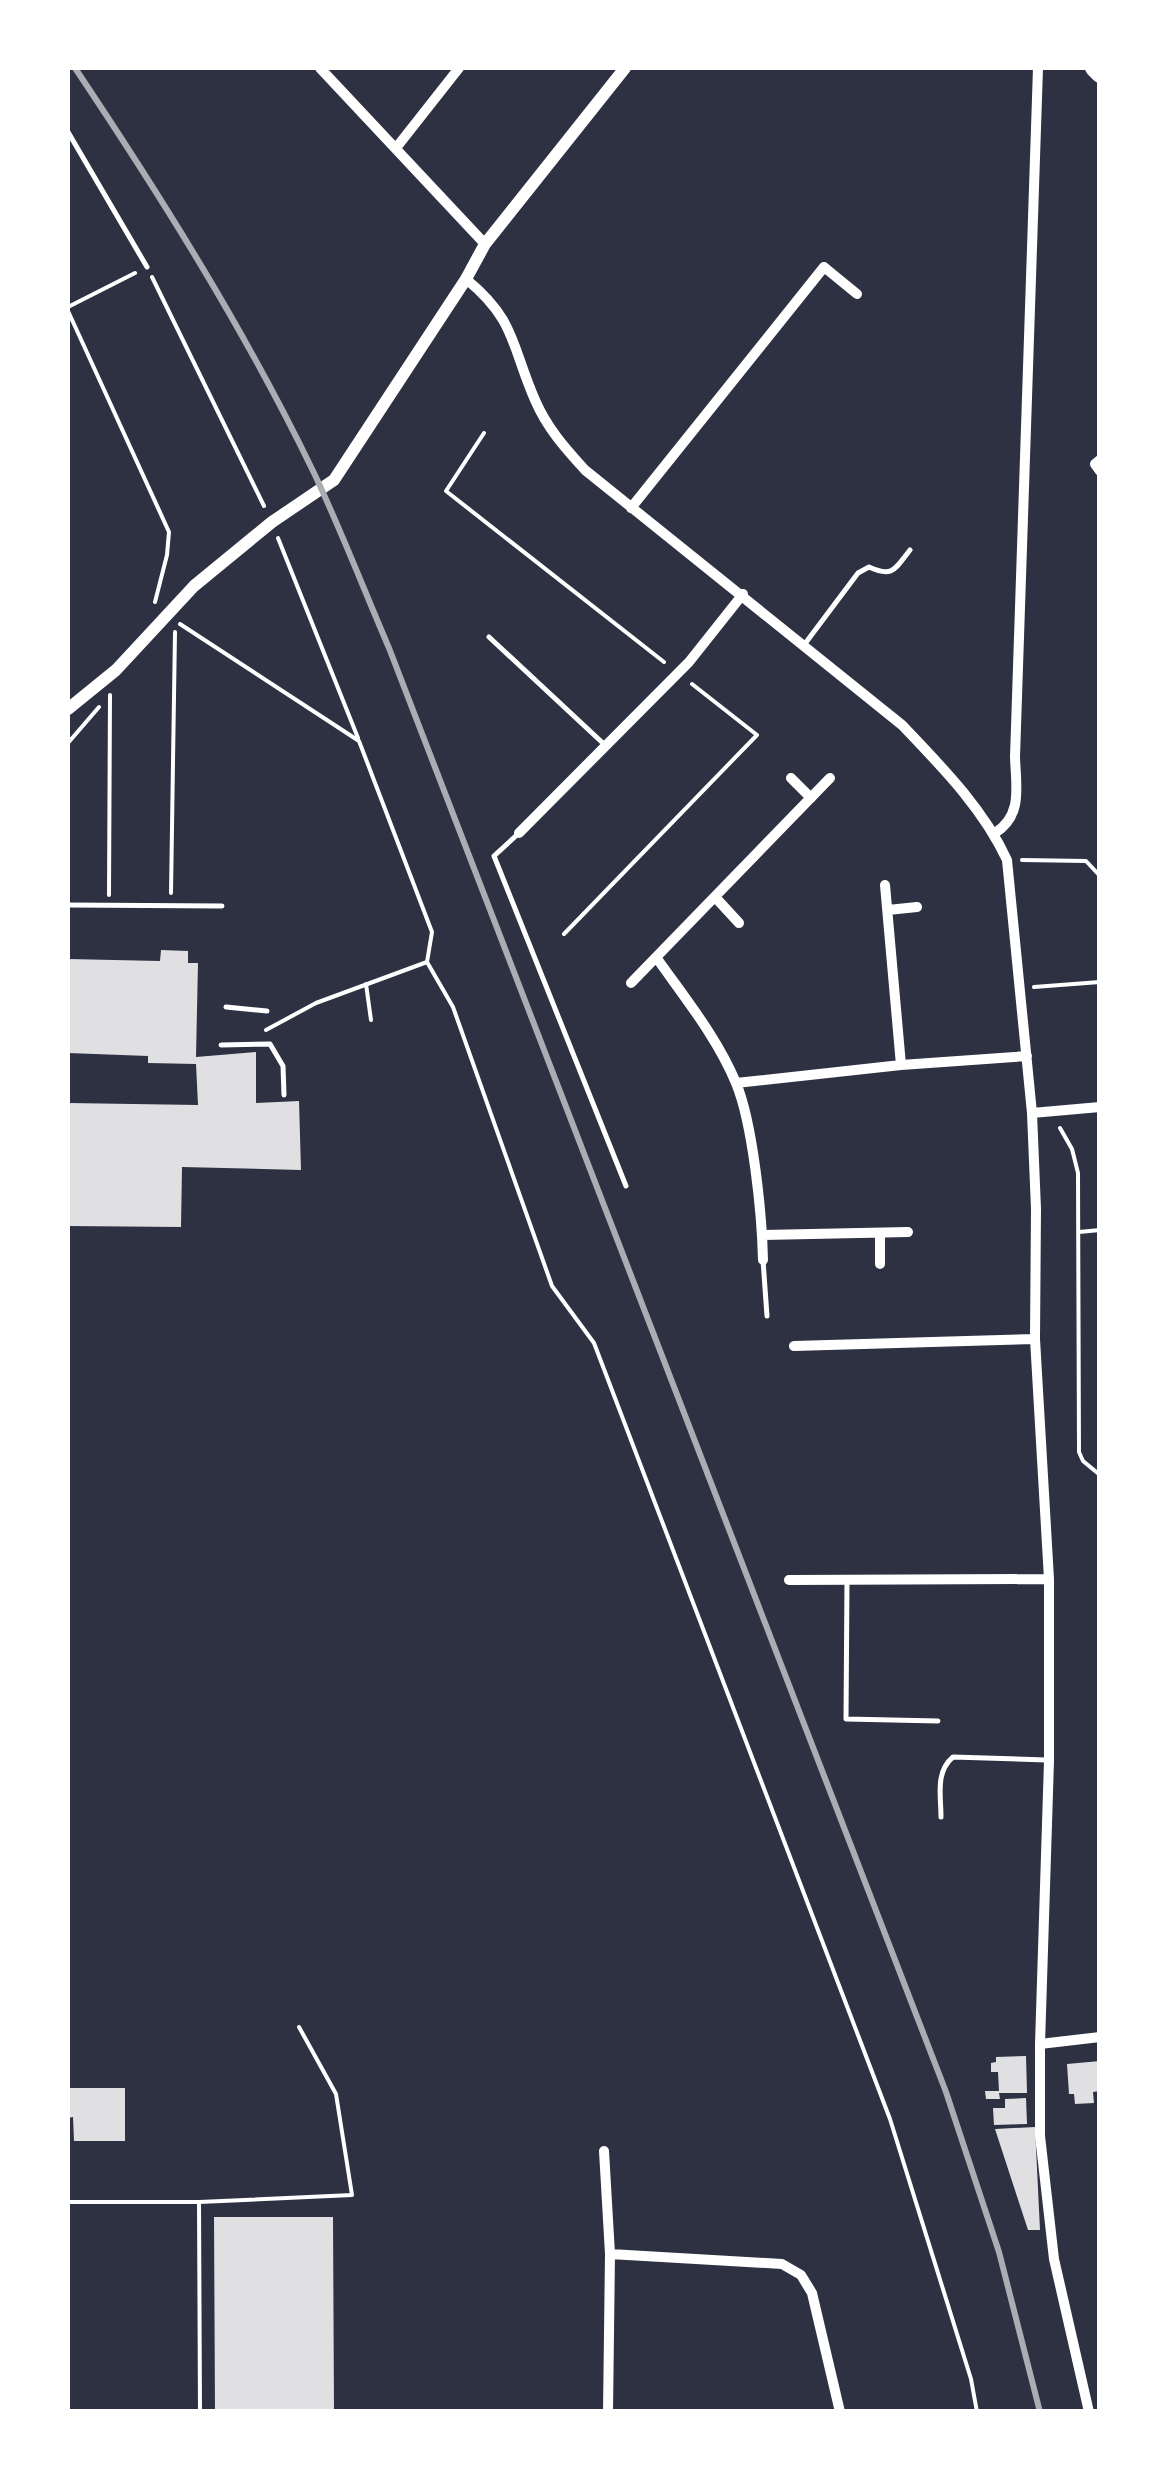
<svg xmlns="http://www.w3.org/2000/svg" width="1167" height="2479" viewBox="0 0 1167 2479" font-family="Quicksand,sans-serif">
	<rect width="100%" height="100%" fill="#2d3142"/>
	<!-- building -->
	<path fill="#e0e0e3" d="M 161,950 L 188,951 L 188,963 L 198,963 L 196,1057 L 256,1052 L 256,1103 L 299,1101 L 301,1170 L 182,1167 L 181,1227 L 68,1226 L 68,1103 L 198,1105 L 196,1064 L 148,1063 L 148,1056 L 68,1053 L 68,959 L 160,961 Z
		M 1026,2056 L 1027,2093 L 999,2093 L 1000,2099 L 986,2099 L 985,2091 L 999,2091 L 998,2072 L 991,2072 L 991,2063 L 996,2062 L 996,2057 Z
		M 1100,2061 L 1100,2091 L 1093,2092 L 1094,2103 L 1075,2104 L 1074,2094 L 1069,2094 L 1067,2064 Z
		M 68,2088 L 125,2088 L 125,2141 L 74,2141 L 73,2117 L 68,2118 Z
		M 1026,2098 L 1027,2124 L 994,2125 L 993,2108 L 1005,2108 L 1005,2099 Z
		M 1035,2127 L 1040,2230 L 1028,2230 L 995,2129 Z
		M 214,2217 L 333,2217 L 334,2412 L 215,2412 Z"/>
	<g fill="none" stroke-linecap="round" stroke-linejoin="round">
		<!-- path -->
		<path stroke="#fff" stroke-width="4" d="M 152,277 L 264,506
			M 68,307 L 135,273
			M 68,311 L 169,532 L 167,555 L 155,602
			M 484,433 L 446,491 L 664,662
			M 278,538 L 358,738
			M 180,624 L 359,741 L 432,932 L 427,962 L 453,1007 L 552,1286 L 594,1343 L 890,2119 L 971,2379 L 977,2412
			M 68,743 L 99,707
			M 1022,860 L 1086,861 L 1100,876
			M 171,893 L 175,632
			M 109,895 L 110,695
			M 564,934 L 757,735 L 692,684
			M 366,984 L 371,1020
			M 1034,987 L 1100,982
			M 266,1030 L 316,1003 L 427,962
			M 1060,1128 L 1072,1149 L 1078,1173 L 1079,1452 L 1083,1461 L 1100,1475
			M 1079,1232 L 1100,1230
			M 68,2202 L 199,2202 L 352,2195 L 336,2094 L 299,2027
			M 199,2202 L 200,2412"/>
		<!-- service -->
		<path stroke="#fff" stroke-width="5" d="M 68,132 L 147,267
			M 489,637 L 606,746
			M 804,645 L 858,573 L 869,567 C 893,578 895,569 910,550
			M 519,833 L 494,856 L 626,1186
			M 68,905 L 222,906
			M 226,1007 L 267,1011
			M 221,1045 L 270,1044 L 283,1066 L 284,1095
			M 763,1260 L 767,1316
			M 847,1580 L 846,1719 L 938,1721
			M 941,1817 C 941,1796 935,1772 953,1757 L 1046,1760"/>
		<!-- minor -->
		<path stroke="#fff" stroke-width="10" d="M 320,68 L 485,244
			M 396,148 L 459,68
			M 466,279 C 516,320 511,345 535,400 C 547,428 565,448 585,470 L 902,725 C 941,766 983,808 1007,860 L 1032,1113 L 1036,1209 L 1035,1339 L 1049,1579 L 1049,1761 L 1040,2044 L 1040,2136 L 1054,2259 L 1089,2412
			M 1100,460 L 1095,464 L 1100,471
			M 631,508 L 824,267 L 857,294
			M 791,778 L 811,798
			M 519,833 L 689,662 L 743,594
			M 995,833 C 1023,815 1016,787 1015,757 L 1038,68
			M 885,885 L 901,1065
			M 715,897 L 739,923
			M 888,910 L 917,907
			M 656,957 C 684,997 717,1037 736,1083 C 753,1124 762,1215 763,1260
			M 631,983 L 830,778
			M 736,1083 L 901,1065 L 1027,1056
			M 1032,1113 L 1100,1107
			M 880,1233 L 880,1264
			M 763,1235 L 908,1232
			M 794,1346 L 1035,1339
			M 789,1580 L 1049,1579
			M 1040,2044 L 1100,2037
			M 604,2151 L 610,2254 L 608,2412
			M 610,2254 L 782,2264 L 801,2275 L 812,2293 L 840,2412"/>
		<!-- tertiary -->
		<path stroke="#fff" stroke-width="12" d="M 68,709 L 116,670 L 194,586 L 272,522 L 334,480 L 466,279 L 485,244 L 625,68"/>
		<!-- primary -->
		<path stroke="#fff" stroke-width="18" d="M 1094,68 L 1100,74"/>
		<!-- rail -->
		<path stroke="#abadb3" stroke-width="6" d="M 75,68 C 162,198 246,332 314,473 C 341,530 364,590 389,648 L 946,2092 L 999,2252 L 1040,2412"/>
	</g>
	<!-- border -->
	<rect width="1167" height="2479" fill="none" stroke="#ffffff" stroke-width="140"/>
</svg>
